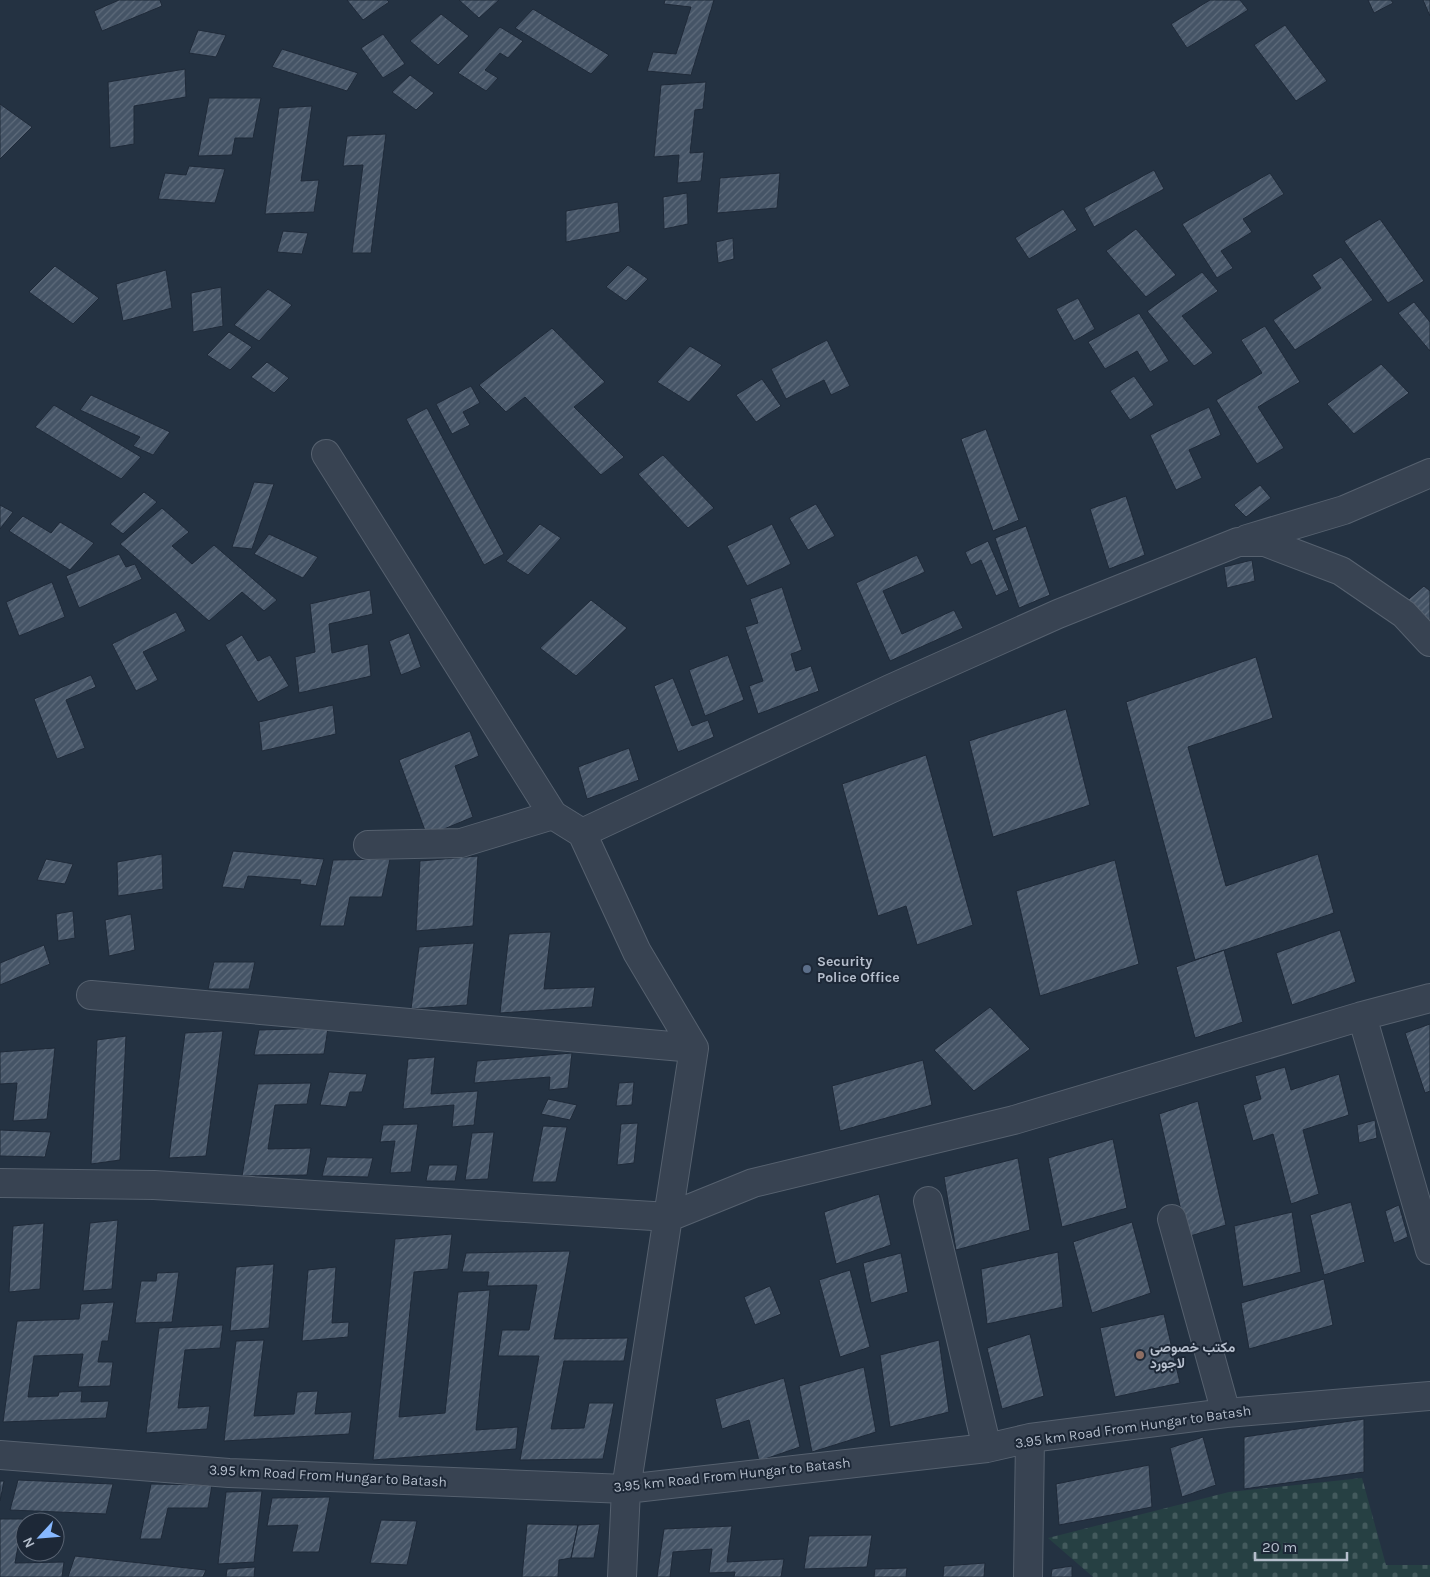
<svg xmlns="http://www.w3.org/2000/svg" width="1430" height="1577" viewBox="0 0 1430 1577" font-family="Karla,Vazirmatn,sans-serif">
	<defs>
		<pattern id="cemetery-stones" width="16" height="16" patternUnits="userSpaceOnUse" patternTransform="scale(1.25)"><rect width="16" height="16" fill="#264043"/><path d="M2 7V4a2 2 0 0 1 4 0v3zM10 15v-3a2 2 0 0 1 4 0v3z" fill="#435a5d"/></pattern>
		<pattern id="building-hatch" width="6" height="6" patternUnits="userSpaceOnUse" patternTransform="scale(1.25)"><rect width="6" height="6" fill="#455466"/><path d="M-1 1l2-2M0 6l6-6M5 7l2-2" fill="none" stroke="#5e6b7b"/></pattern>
	</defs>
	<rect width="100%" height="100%" fill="#243242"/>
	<!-- cemetery -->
	<path fill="url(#cemetery-stones)" d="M 1362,1478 L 1386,1565 L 1430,1565 L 1430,1577 L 1093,1577 L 1048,1538 L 1229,1492 Z"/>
	<!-- building -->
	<path fill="url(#building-hatch)" stroke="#1f2a39" d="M 119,0 L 160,0 L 162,6 L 102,31 L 94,11 Z
		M 347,0 L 387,0 L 389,2 L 363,20 Z
		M 459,0 L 499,0 L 479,18 Z
		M 665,0 L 714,0 L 691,75 L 647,71 L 653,52 L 676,54 L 691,7 L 664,4 Z
		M 1210,0 L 1240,0 L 1248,10 L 1187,48 L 1171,24 Z
		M 1368,0 L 1391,0 L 1393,3 L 1374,13 Z
		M 1423,0 L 1430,0 L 1430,16 Z
		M 533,9 L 609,55 L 591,74 L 515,28 Z
		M 441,14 L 469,36 L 438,65 L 410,41 Z
		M 1285,25 L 1327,81 L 1296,101 L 1254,45 Z
		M 500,27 L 523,41 L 508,58 L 500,53 L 485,70 L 498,78 L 486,91 L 458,73 Z
		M 198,30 L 226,35 L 216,57 L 189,53 Z
		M 383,34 L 405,64 L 383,78 L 361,48 Z
		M 282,49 L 358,73 L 347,91 L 272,67 Z
		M 185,69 L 186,97 L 134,106 L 134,144 L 110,148 L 108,82 Z
		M 410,75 L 434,93 L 416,110 L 392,92 Z
		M 706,82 L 703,109 L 695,110 L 690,153 L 704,152 L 701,181 L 677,183 L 679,155 L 654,157 L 661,85 Z
		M 209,98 L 261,98 L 253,138 L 235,138 L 232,155 L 198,156 Z
		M 0,104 L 32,127 L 0,159 Z
		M 312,106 L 301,181 L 319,180 L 314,212 L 265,214 L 279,108 Z
		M 386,134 L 371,253 L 352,253 L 363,165 L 343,166 L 347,136 Z
		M 189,166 L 225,169 L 215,203 L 158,199 L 165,173 L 186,175 Z
		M 1154,170 L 1164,189 L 1094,227 L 1084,208 Z
		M 780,173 L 777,208 L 717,213 L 720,178 Z
		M 1270,173 L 1284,194 L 1243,219 L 1252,232 L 1221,251 L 1233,268 L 1217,278 L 1182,224 Z
		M 687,193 L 688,224 L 664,229 L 663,197 Z
		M 618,202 L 620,232 L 566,242 L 566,211 Z
		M 1063,209 L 1077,230 L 1029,259 L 1015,238 Z
		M 1380,219 L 1424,281 L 1388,303 L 1344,241 Z
		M 1136,229 L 1176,275 L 1146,297 L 1106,251 Z
		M 283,231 L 308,233 L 302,254 L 277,252 Z
		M 733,238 L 734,259 L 718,263 L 716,242 Z
		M 1341,257 L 1373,300 L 1295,350 L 1273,320 L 1321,288 L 1312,275 Z
		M 628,265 L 648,279 L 626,301 L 606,287 Z
		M 55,266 L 99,298 L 73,324 L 29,292 Z
		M 166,270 L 172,308 L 123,321 L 116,284 Z
		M 1202,272 L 1218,291 L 1182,316 L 1213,353 L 1194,366 L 1147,311 Z
		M 221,287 L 223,326 L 193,332 L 191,293 Z
		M 268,289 L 292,305 L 259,341 L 234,325 Z
		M 1078,298 L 1095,329 L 1074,341 L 1056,309 Z
		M 1414,302 L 1430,322 L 1430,351 L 1398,313 Z
		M 1139,313 L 1169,361 L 1150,372 L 1137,351 L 1105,369 L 1088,342 Z
		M 1265,326 L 1300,382 L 1258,407 L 1284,448 L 1257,464 L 1216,400 L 1262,373 L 1241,340 Z
		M 552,328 L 605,382 L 574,407 L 624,457 L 601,475 L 525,397 L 506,412 L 479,385 Z
		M 229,332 L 252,347 L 230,370 L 207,355 Z
		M 827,340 L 850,386 L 831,395 L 824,380 L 786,399 L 771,369 Z
		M 690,346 L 722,365 L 689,402 L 657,382 Z
		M 267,362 L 289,378 L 274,393 L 251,377 Z
		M 1381,364 L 1409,393 L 1354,434 L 1327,404 Z
		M 1134,376 L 1154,405 L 1130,420 L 1110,391 Z
		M 762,379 L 781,406 L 756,422 L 736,395 Z
		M 471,386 L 480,403 L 463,412 L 470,425 L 452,434 L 436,404 Z
		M 91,395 L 170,432 L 153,455 L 133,446 L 140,437 L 80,410 Z
		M 54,405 L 141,457 L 121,479 L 35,427 Z
		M 1209,407 L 1221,435 L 1189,450 L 1202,478 L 1176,490 L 1150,435 Z
		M 427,408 L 504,554 L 484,565 L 406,419 Z
		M 986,429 L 1019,520 L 993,531 L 961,439 Z
		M 663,455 L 714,508 L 688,528 L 638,474 Z
		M 254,482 L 274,484 L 252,549 L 232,547 Z
		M 1260,485 L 1271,498 L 1246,517 L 1234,505 Z
		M 144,492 L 157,502 L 123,534 L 110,524 Z
		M 1126,496 L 1145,555 L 1109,569 L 1090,509 Z
		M 816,504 L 835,536 L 808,550 L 789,518 Z
		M 0,505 L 13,512 L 0,529 Z
		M 162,508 L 189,532 L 172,546 L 192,564 L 214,545 L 277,600 L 264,611 L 242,592 L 209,621 L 120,544 Z
		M 23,516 L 51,533 L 60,522 L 94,543 L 70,570 L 9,531 Z
		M 540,524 L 561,538 L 528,575 L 506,561 Z
		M 772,524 L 791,564 L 747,586 L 727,546 Z
		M 1026,526 L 1050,595 L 1019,608 L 995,538 Z
		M 269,534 L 318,557 L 303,578 L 254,554 Z
		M 988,541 L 1009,590 L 996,596 L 981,560 L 971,565 L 965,552 Z
		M 119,554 L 126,567 L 135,564 L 142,579 L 79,608 L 66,576 Z
		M 917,555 L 925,572 L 883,591 L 902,634 L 954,610 L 963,628 L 890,661 L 856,583 Z
		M 1252,560 L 1255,581 L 1227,588 L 1224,567 Z
		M 52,582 L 65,617 L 19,636 L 6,602 Z
		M 1424,586 L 1430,591 L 1430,628 L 1403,604 Z
		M 782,587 L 802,650 L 791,654 L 796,671 L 811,666 L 819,691 L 758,714 L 749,686 L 763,681 L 745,627 L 758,623 L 750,599 Z
		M 370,590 L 373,614 L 329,624 L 332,653 L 368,644 L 371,676 L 299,693 L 295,657 L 315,652 L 310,604 Z
		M 591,600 L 627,628 L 576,676 L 540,648 Z
		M 176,612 L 186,631 L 143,652 L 158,680 L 136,691 L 112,644 Z
		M 409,633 L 421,667 L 401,675 L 389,641 Z
		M 242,635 L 258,661 L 270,655 L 289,686 L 258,702 L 225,645 Z
		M 728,655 L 744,700 L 705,716 L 689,670 Z
		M 1256,657 L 1273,718 L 1188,747 L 1226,886 L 1318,854 L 1334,913 L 1195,960 L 1126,702 Z
		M 91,675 L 96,687 L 66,700 L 85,748 L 57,759 L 34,699 Z
		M 673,678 L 692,726 L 708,720 L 714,737 L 678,752 L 654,686 Z
		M 333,705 L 336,734 L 262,751 L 259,722 Z
		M 1066,709 L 1090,805 L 993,837 L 969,741 Z
		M 470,731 L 479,756 L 455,766 L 473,817 L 427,836 L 399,760 Z
		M 629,748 L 639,780 L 587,799 L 578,767 Z
		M 926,755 L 973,925 L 917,945 L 906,906 L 878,916 L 842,784 Z
		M 233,851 L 324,859 L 316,886 L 300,884 L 301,880 L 248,876 L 244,889 L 222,887 Z
		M 162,854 L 163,889 L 118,896 L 117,862 Z
		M 478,856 L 473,926 L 416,931 L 420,861 Z
		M 46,859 L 73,864 L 65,884 L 37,880 Z
		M 390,859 L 382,897 L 350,897 L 344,926 L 320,926 L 333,860 Z
		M 1115,860 L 1139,964 L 1040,996 L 1016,891 Z
		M 73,911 L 75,938 L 58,941 L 56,914 Z
		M 131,914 L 135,950 L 109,956 L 105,920 Z
		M 1340,930 L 1356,982 L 1292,1005 L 1276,953 Z
		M 551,932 L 544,989 L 595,987 L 592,1007 L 500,1013 L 509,934 Z
		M 474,943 L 467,1005 L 411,1009 L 419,947 Z
		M 44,945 L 50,964 L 0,985 L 0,963 Z
		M 1224,950 L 1243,1022 L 1195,1038 L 1176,967 Z
		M 214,962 L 255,962 L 249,989 L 208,989 Z
		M 990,1007 L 1030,1049 L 974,1091 L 934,1050 Z
		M 1430,1024 L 1430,1091 L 1425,1093 L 1405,1033 Z
		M 328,1028 L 324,1054 L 254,1055 L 259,1030 Z
		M 223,1031 L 206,1156 L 169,1158 L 185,1033 Z
		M 126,1036 L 120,1160 L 91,1164 L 97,1040 Z
		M 55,1048 L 47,1119 L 13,1121 L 17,1083 L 0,1084 L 0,1052 Z
		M 572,1053 L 568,1088 L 549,1090 L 550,1077 L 474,1083 L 477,1061 Z
		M 435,1057 L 431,1094 L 478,1091 L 474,1125 L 452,1127 L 454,1105 L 403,1109 L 408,1059 Z
		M 923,1060 L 932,1105 L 840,1131 L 832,1086 Z
		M 1285,1067 L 1291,1090 L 1339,1074 L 1349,1115 L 1303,1130 L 1319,1194 L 1291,1204 L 1273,1134 L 1253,1141 L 1243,1105 L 1261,1099 L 1255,1076 Z
		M 329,1072 L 367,1074 L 362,1092 L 350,1092 L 346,1107 L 320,1105 Z
		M 634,1082 L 632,1105 L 616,1106 L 619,1083 Z
		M 311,1083 L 307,1104 L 275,1105 L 268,1149 L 311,1148 L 307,1175 L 242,1176 L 258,1084 Z
		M 548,1099 L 577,1105 L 570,1120 L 541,1114 Z
		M 1198,1101 L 1226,1225 L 1187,1237 L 1159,1114 Z
		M 1375,1120 L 1377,1138 L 1359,1143 L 1357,1125 Z
		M 638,1123 L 634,1163 L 617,1165 L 621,1124 Z
		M 418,1124 L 411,1172 L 390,1173 L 395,1141 L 380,1142 L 383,1125 Z
		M 543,1126 L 567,1127 L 556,1182 L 532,1182 Z
		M 0,1130 L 51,1132 L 45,1157 L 0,1156 Z
		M 494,1132 L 488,1179 L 465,1180 L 472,1133 Z
		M 1113,1139 L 1127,1208 L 1062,1227 L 1048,1158 Z
		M 327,1157 L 373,1158 L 368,1177 L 322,1176 Z
		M 1018,1158 L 1030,1230 L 956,1250 L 944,1177 Z
		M 429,1165 L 458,1165 L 455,1181 L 426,1181 Z
		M 879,1194 L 891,1245 L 836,1264 L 824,1212 Z
		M 1351,1202 L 1365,1262 L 1324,1275 L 1310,1215 Z
		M 1399,1205 L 1408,1237 L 1394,1243 L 1385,1211 Z
		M 1292,1212 L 1301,1272 L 1243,1287 L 1234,1226 Z
		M 118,1220 L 112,1289 L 83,1291 L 90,1223 Z
		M 1132,1222 L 1151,1293 L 1092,1313 L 1073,1242 Z
		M 44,1223 L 40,1289 L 9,1292 L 13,1226 Z
		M 452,1234 L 448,1269 L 414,1272 L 399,1417 L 445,1413 L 458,1292 L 490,1290 L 476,1430 L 518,1427 L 516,1449 L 373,1460 L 395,1239 Z
		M 570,1251 L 554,1339 L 628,1338 L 624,1361 L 564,1361 L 551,1429 L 584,1428 L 589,1403 L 614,1403 L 603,1459 L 520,1460 L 539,1356 L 498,1356 L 502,1330 L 529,1330 L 537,1285 L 487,1286 L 489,1272 L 462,1272 L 466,1253 Z
		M 1058,1252 L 1063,1307 L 987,1324 L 981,1269 Z
		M 901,1253 L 908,1292 L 871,1303 L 863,1263 Z
		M 274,1264 L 269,1328 L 230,1331 L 236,1267 Z
		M 336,1267 L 332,1323 L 349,1322 L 348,1337 L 302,1341 L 308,1270 Z
		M 850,1270 L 870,1347 L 840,1357 L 819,1280 Z
		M 179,1272 L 172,1322 L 135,1323 L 141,1281 L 156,1281 L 157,1273 Z
		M 1324,1279 L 1333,1325 L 1249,1349 L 1241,1303 Z
		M 770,1286 L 781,1314 L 755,1325 L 744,1297 Z
		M 114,1302 L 108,1341 L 102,1341 L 98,1362 L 113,1362 L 110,1386 L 78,1387 L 83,1354 L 34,1356 L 28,1397 L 58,1396 L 59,1392 L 82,1391 L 81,1402 L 109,1401 L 106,1418 L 3,1422 L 17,1321 L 79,1319 L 81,1304 Z
		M 1164,1314 L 1180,1383 L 1115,1397 L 1100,1328 Z
		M 223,1325 L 220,1348 L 185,1350 L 178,1408 L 210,1406 L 207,1429 L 146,1433 L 159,1328 Z
		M 1030,1334 L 1044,1396 L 1002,1409 L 987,1348 Z
		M 264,1340 L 254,1416 L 294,1414 L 297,1392 L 318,1391 L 315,1414 L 352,1412 L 349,1434 L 224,1441 L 236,1341 Z
		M 939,1340 L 949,1412 L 890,1427 L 880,1355 Z
		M 864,1367 L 876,1432 L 812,1452 L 799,1386 Z
		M 784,1378 L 800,1447 L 759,1461 L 749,1420 L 722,1429 L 715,1399 Z
		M 1364,1419 L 1364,1472 L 1244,1489 L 1244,1437 Z
		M 1203,1437 L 1216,1485 L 1182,1497 L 1170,1448 Z
		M 1149,1465 L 1152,1507 L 1059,1525 L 1056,1484 Z
		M 18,1480 L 113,1484 L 106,1514 L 10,1510 Z
		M 0,1481 L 4,1481 L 0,1501 Z
		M 151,1484 L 212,1485 L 208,1508 L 168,1508 L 161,1539 L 140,1539 Z
		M 262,1491 L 254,1562 L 218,1564 L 226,1492 Z
		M 330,1497 L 319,1552 L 292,1552 L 298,1525 L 267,1526 L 272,1498 Z
		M 0,1519 L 23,1519 L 15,1563 L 64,1562 L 62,1577 L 0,1577 Z
		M 381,1520 L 417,1521 L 407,1565 L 370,1563 Z
		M 527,1524 L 578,1525 L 571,1558 L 559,1560 L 558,1577 L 522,1577 Z
		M 600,1524 L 594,1558 L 571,1558 L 578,1525 Z
		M 732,1526 L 727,1562 L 784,1559 L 781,1577 L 734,1577 L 735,1572 L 709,1573 L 712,1549 L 673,1552 L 670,1577 L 657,1577 L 664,1529 Z
		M 872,1535 L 867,1567 L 804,1569 L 809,1536 Z
		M 75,1556 L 206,1570 L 203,1577 L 68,1577 Z
		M 985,1563 L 984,1577 L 943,1577 L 944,1566 Z
		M 1072,1566 L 1072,1577 L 1051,1577 L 1052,1569 Z
		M 255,1567 L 254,1577 L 226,1577 L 227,1569 Z
		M 907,1568 L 906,1577 L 874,1577 L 875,1569 Z"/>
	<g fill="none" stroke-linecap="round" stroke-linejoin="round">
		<defs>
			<path id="minor" d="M 326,454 L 553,815 L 582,833 L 637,952 L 694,1048 L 626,1489 L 622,1577
				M 1247,539 L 1344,510 L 1430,473
				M 582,833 L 890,689 L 1058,614 L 1238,542 L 1265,542 L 1341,571 L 1404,614 L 1430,642
				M 368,845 L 461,843 L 553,815
				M 91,995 L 694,1048
				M 1362,1016 L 1430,1250
				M 0,1183 L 154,1185 L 669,1217 L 753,1183 L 1014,1120 L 1362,1016 L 1430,998
				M 928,1201 L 987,1448
				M 1172,1219 L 1226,1413
				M 0,1455 L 229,1473 L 626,1489 L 987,1448 L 1030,1438 L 1226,1413 L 1430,1396
				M 1028,1577 L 1030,1438"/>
		</defs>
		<!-- minor casing -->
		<use href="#minor" stroke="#56616f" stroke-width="30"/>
		<!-- minor -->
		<use href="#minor" stroke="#384352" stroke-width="28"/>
	</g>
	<!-- markers -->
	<circle fill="#5c6f8a" stroke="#1d2837" stroke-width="2" cx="807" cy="969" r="5"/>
	<circle fill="#8d6e63" stroke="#1d2837" stroke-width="2" cx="1140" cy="1355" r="5"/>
	<g text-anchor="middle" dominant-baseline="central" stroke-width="4" stroke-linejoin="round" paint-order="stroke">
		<!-- poi labels -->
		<g font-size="14" font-weight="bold" fill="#b5becc" stroke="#1d2837" text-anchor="start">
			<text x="817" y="961">Security<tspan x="817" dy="16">Police Office</tspan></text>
			<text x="1150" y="1347">مکتب خصوصی<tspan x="1150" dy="16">لاجورد</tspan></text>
		</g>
		<!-- street labels -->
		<g font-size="14" fill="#b5becc" stroke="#1d2837">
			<text transform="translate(1133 1427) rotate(-8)">3.95 km Road From Hungar to Batash</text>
			<text transform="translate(732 1475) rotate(-6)">3.95 km Road From Hungar to Batash</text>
			<text transform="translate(328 1476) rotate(3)">3.95 km Road From Hungar to Batash</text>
		</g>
	</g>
	<!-- north arrow -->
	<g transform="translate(40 1537) rotate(244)"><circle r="24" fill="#1d2837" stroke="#5a6473"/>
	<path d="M0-4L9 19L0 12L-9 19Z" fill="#87b8ff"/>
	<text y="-8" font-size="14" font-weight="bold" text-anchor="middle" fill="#b5becc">N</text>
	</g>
	<!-- scale -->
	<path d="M1255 1552v8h92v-8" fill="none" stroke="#b5becc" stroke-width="2.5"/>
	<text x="1262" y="1552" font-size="15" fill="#b5becc" stroke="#1d2837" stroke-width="4" paint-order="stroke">20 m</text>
</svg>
